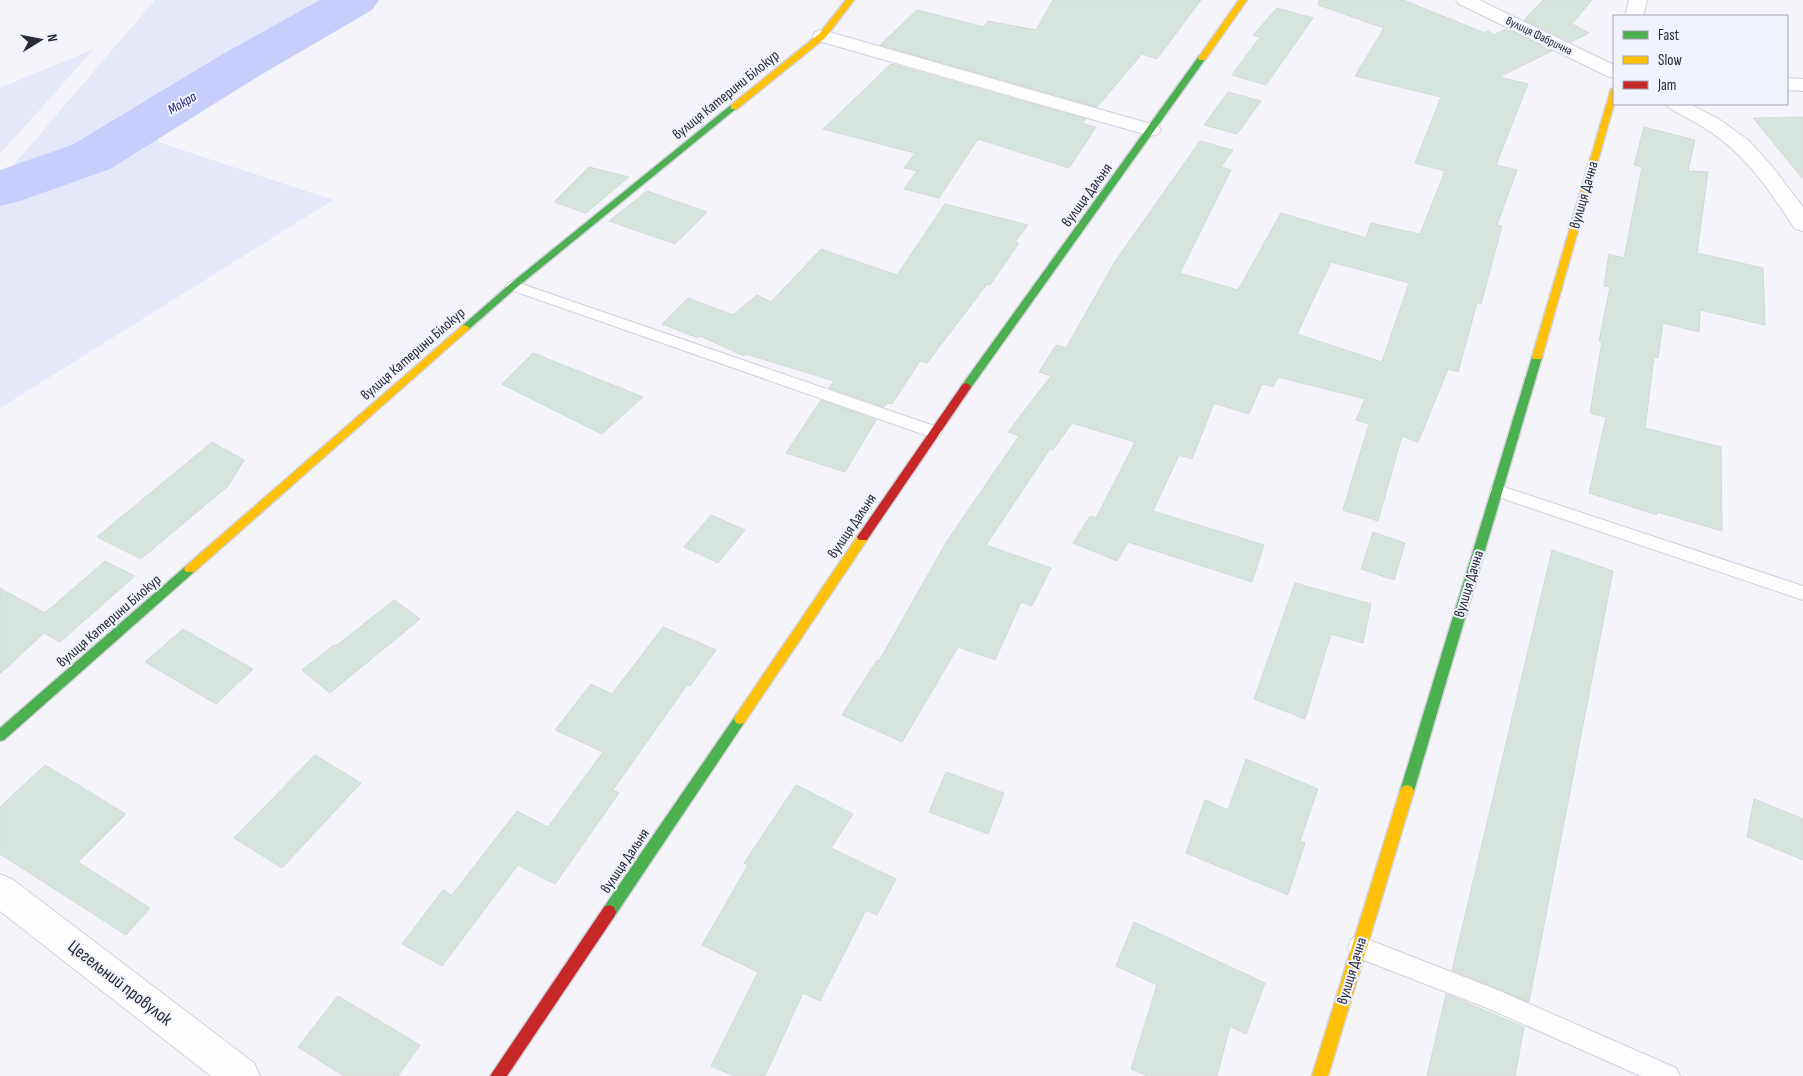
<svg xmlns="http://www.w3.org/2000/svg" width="1803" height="1076" viewBox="0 0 1803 1076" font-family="'Sofia Sans Condensed',sans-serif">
	<rect width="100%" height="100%" fill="#f4f4fa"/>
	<!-- green -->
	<path fill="#e5e7fb" d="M 155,0 L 375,0 L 297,42 L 154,123 L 158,142 L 333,200 L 0,408 L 0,181 Z
		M 94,49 L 0,154 L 0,88 Z"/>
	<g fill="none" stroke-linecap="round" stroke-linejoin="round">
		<!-- river -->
		<path fill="#c7cefb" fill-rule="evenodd" d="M 320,0 L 379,0 L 372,10 L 259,76 L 110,169 L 20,201 L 0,206 L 0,170 L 72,145 L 223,54 Z"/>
	</g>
	<!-- building -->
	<path fill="#d5e4dc" stroke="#d4d9d8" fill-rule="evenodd" d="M 1053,0 L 1201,0 L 1157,59 L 1142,54 L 1097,107 L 880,45 L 917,10 L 984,27 L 988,21 L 1036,30 Z
		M 1319,0 L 1403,0 L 1485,33 L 1488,31 L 1494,35 L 1506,29 L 1552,51 L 1499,77 L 1528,84 L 1496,165 L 1517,170 L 1497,225 L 1502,226 L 1481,304 L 1477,303 L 1458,372 L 1448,369 L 1418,442 L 1402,436 L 1378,521 L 1343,510 L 1369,424 L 1356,420 L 1365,399 L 1278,377 L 1273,387 L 1262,384 L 1249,414 L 1214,403 L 1192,459 L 1179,455 L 1153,511 L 1264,545 L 1252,582 L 1128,542 L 1117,561 L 1073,543 L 1090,516 L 1096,518 L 1135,442 L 1072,423 L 1053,450 L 1050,449 L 986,545 L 1051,568 L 1032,606 L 1021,602 L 995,660 L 958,647 L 902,742 L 842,715 L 877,660 L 879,661 L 947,541 L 1019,436 L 1008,432 L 1051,376 L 1039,372 L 1056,345 L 1066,348 L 1116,260 L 1200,141 L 1233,150 L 1221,167 L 1231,170 L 1180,273 L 1238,290 L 1281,213 L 1366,238 L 1371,223 L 1420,234 L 1445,171 L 1415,163 L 1441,97 L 1355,76 L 1384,28 L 1318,5 ZM 1331,262 L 1409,283 L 1382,362 L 1297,334 Z
		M 1543,0 L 1592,0 L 1572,24 L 1589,33 L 1571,42 L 1524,20 Z
		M 1277,8 L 1313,18 L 1266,85 L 1232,75 L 1260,37 L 1253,35 Z
		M 891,64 L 1086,119 L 1082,123 L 1096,127 L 1069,168 L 978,139 L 939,198 L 904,189 L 917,171 L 904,168 L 915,153 L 823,129 Z
		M 1228,92 L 1261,101 L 1237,134 L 1204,125 Z
		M 1803,117 L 1803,179 L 1753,118 Z
		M 1644,127 L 1695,140 L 1688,171 L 1708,172 L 1697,253 L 1763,268 L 1765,325 L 1700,310 L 1699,332 L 1663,323 L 1658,358 L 1654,357 L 1645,428 L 1721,447 L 1722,531 L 1657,512 L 1657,515 L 1589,493 L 1606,417 L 1590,413 L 1602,342 L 1599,341 L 1610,287 L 1604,286 L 1609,254 L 1624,258 L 1642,167 L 1634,165 Z
		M 589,167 L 629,177 L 586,213 L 554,202 Z
		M 647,191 L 707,212 L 675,244 L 609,221 Z
		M 945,204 L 1028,225 L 1015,242 L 1019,243 L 990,285 L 987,284 L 927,363 L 920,361 L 892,404 L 887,403 L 884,407 L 829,388 L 834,381 L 746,354 L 744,356 L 700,336 L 698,338 L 662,324 L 688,298 L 733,315 L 757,295 L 771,302 L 821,249 L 897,275 Z
		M 533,353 L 643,397 L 602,434 L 502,384 Z
		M 821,400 L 876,420 L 845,472 L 786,453 Z
		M 212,442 L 244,460 L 228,486 L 141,559 L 97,537 Z
		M 711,515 L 745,530 L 718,563 L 684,547 Z
		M 1373,532 L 1405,543 L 1394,580 L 1361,569 Z
		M 1552,550 L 1613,571 L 1529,1002 L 1452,970 Z
		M 105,561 L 135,576 L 60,642 L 44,633 L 0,674 L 0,588 L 45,613 Z
		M 1295,583 L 1371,604 L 1363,643 L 1331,634 L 1305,719 L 1254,699 Z
		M 394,600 L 420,619 L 330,693 L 302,670 L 334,645 L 336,646 Z
		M 663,627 L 716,650 L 690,686 L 687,685 L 613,790 L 619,793 L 555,884 L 518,865 L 442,966 L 402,944 L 443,890 L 452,895 L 517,811 L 548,827 L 603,752 L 555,730 L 591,684 L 612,694 Z
		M 183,629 L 253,669 L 216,704 L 145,662 Z
		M 315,755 L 361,783 L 282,868 L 234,838 Z
		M 1246,759 L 1318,789 L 1300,841 L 1305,843 L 1288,895 L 1186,853 L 1205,800 L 1228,810 Z
		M 45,765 L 126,814 L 78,862 L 150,908 L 126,935 L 0,854 L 0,807 Z
		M 946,772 L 1004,793 L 988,834 L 929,812 Z
		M 796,785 L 853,814 L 831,848 L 896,879 L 877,915 L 866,910 L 820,1001 L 803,993 L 765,1076 L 734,1076 L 711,1066 L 758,972 L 702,945 L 748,865 L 744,863 Z
		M 1754,799 L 1803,819 L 1803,860 L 1747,837 Z
		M 1134,922 L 1265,983 L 1246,1034 L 1230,1026 L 1217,1076 L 1147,1076 L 1131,1069 L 1157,985 L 1116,966 Z
		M 1446,994 L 1524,1027 L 1515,1076 L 1427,1076 Z
		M 338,996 L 420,1045 L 398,1076 L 344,1076 L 298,1047 Z"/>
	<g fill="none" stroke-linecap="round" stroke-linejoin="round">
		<defs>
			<path id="lane" d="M 513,281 L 940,428 L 942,432 L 940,436 L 934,438 L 928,436 L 508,289 L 506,286 L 508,283 Z
				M 1498,485 L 1803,586 L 1803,600 L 1492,495 L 1490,491 L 1492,487 Z
				M 1359,936 L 1500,991 L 1676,1068 L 1680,1076 L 1641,1076 L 1487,1008 L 1351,955 L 1348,947 L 1351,939 Z"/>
			<path id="street" d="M 1456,0 L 1479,0 L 1614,65 L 1614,78 L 1607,76 L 1459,4 Z
				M 1629,0 L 1647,0 L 1643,16 L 1625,16 Z
				M 822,30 L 1158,126 L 1161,130 L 1158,134 L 1151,136 L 815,40 L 813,36 L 815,32 Z
				M 1787,78 L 1803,79 L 1803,91 L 1787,90 Z
				M 1666,104 L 1690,104 L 1720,120 L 1748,140 L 1771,165 L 1803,207 L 1803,231 L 1795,229 C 1770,191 1746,154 1706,129 C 1694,121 1681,115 1669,108 Z
				M 0,874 L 12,879 L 254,1063 L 260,1076 L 211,1076 L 0,911 Z"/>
			<path id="fast" d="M 1199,56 L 1206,58 L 970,389 L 962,389 L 961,387 L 962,385 Z
				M 731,105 L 738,107 L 516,288 L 468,330 L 462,330 L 460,328 L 462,326 L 510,284 Z
				M 1537,354 L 1542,357 L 1414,791 L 1412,795 L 1407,797 L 1402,795 L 1400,791 L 1532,357 Z
				M 190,565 L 194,566 L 196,569 L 194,572 L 4,740 L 0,741 L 0,728 L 186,566 Z
				M 740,714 L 744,715 L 746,719 L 744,723 L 614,917 L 609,919 L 604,917 L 602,912 L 604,907 L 736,715 Z"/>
			<path id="slow" d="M 846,0 L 854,0 L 825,38 L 737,109 L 731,109 L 731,105 L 819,34 Z
				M 1239,0 L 1247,0 L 1205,60 L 1199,60 L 1198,58 Z
				M 1611,89 L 1614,89 L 1614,104 L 1542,357 L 1541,359 L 1533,359 L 1532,357 Z
				M 465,325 L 470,328 L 468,330 L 194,572 L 186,572 L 184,569 L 186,566 L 462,326 Z
				M 863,533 L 867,534 L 869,537 L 867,540 L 744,723 L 740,724 L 736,723 L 734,719 L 736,715 L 859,534 Z
				M 1407,785 L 1412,787 L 1414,791 L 1328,1076 L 1312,1076 L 1400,791 L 1402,787 Z"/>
			<path id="jam" d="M 966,383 L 970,385 L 971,387 L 970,389 L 867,540 L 859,540 L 857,537 L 859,534 L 962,385 Z
				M 609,905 L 614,907 L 616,912 L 614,917 L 507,1076 L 490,1076 L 604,907 Z"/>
		</defs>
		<!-- lane casing -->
		<use href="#lane" stroke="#d1d2db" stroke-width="2"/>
		<!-- street casing -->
		<use href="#street" stroke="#d1d2db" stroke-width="2"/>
		<!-- fast casing -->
		<use href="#fast" stroke="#d1d2db" stroke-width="3"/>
		<!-- slow casing -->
		<use href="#slow" stroke="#d1d2db" stroke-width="3"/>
		<!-- jam casing -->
		<use href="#jam" stroke="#d1d2db" stroke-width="3"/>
		<!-- lane -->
		<use href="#lane" fill="#fdfdfe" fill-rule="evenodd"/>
		<!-- street -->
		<use href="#street" fill="#fdfdfe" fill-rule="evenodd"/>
		<!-- fast -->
		<use href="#fast" fill="#4caf50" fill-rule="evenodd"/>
		<!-- slow -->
		<use href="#slow" fill="#ffc107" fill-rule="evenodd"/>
		<!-- jam -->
		<use href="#jam" fill="#c62828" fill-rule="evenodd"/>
	</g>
	<g text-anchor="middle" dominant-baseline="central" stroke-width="4" stroke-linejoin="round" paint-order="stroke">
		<!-- far-street labels -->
		<g font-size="12" fill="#282a35" stroke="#f0f2fe">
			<text transform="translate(1539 36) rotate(26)">вулиця Фабрична</text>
		</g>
		<!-- far-water labels -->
		<g font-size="14" font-style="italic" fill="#231b71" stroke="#f0f2fe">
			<text transform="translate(182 103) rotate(-31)">Мокра</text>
		</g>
		<!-- street labels -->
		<g font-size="15" fill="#282a35" stroke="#f0f2fe">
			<text transform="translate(726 95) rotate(-39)">вулиця Катерини Білокур</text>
			<text transform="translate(1087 195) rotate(-54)">вулиця Дальня</text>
			<text transform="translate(1584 195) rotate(-74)">вулиця Дачна</text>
			<text transform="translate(413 354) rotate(-41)">вулиця Катерини Білокур</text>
			<text transform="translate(852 526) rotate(-56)">вулиця Дальня</text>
			<text transform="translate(1469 584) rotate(-73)">вулиця Дачна</text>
			<text transform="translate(109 621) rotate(-41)">вулиця Катерини Білокур</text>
			<text transform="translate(625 861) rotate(-56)">вулиця Дальня</text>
			<text transform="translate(1352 971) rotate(-73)">вулиця Дачна</text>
		</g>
		<!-- near-street labels -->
		<g font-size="18" fill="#282a35" stroke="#f0f2fe">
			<text transform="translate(120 983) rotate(38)">Цегельний провулок</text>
		</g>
	</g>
	<!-- legend -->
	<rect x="1613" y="15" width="175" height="90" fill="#f0f2fe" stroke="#a0a2ae"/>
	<rect x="1623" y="31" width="25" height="8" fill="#4caf50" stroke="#a0a2ae"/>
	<text x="1658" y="40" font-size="15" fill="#282a35">Fast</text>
	<rect x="1623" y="56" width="25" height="8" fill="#ffc107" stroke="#a0a2ae"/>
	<text x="1658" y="65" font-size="15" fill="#282a35">Slow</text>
	<rect x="1623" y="81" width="25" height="8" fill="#c62828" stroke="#a0a2ae"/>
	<text x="1658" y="90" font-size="15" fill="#282a35">Jam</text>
	<!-- north arrow -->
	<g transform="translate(40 40) rotate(80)" stroke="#f0f2fe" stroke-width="4" paint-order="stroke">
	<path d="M0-4L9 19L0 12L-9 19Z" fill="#282a35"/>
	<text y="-8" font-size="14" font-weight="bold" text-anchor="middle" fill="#282a35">N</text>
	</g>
</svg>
